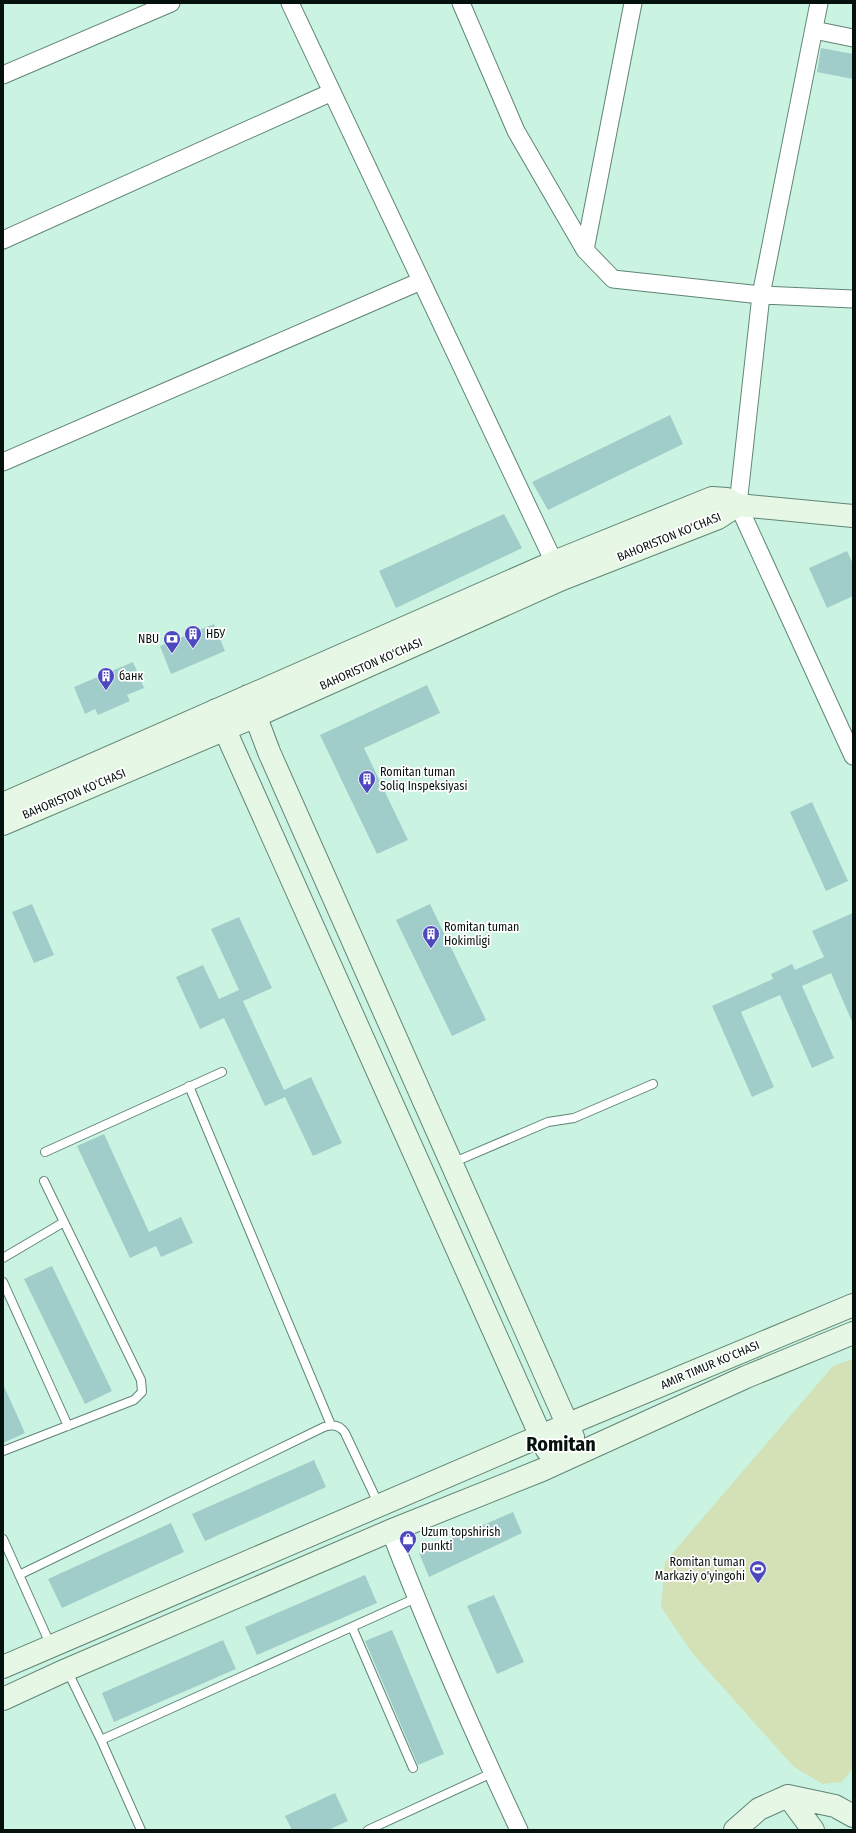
<svg xmlns="http://www.w3.org/2000/svg" width="856" height="1833" viewBox="0 0 856 1833" font-family="'Fira Sans Condensed',sans-serif">
	<rect width="100%" height="100%" fill="#cbf3e1"/>
	<!-- green -->
	<path fill="#d4e0b5" d="M 853,1359 L 853,1768 L 842,1782 L 823,1784 L 794,1767 L 693,1654 L 661,1607 L 665,1562 L 833,1366 Z"/>
	<!-- building -->
	<path fill="#a0cdc9" d="M 821,48 L 853,54 L 853,79 L 817,72 Z
		M 670,415 L 683,444 L 548,510 L 532,482 Z
		M 504,514 L 522,548 L 396,608 L 379,571 Z
		M 847,551 L 853,564 L 853,596 L 827,608 L 809,568 Z
		M 214,624 L 225,651 L 171,674 L 160,646 Z
		M 133,662 L 144,688 L 127,695 L 130,701 L 98,715 L 95,709 L 85,714 L 74,687 Z
		M 427,685 L 440,713 L 364,748 L 408,840 L 377,854 L 320,735 Z
		M 812,802 L 848,881 L 826,891 L 790,812 Z
		M 32,904 L 54,955 L 34,963 L 12,912 Z
		M 430,904 L 486,1020 L 452,1036 L 396,920 Z
		M 853,913 L 853,1024 L 831,973 L 802,986 L 834,1058 L 812,1068 L 780,995 L 741,1012 L 774,1087 L 752,1097 L 712,1006 L 773,979 L 771,974 L 792,964 L 795,970 L 824,957 L 812,931 Z
		M 239,917 L 272,988 L 243,1001 L 284,1090 L 311,1077 L 342,1143 L 313,1156 L 285,1097 L 265,1106 L 224,1018 L 200,1029 L 176,977 L 203,965 L 219,999 L 239,990 L 211,929 Z
		M 104,1134 L 149,1232 L 181,1217 L 193,1243 L 161,1257 L 156,1246 L 130,1258 L 77,1146 Z
		M 52,1266 L 112,1391 L 85,1404 L 24,1279 Z
		M 3,1384 L 25,1433 L 3,1443 Z
		M 314,1460 L 326,1487 L 205,1541 L 192,1514 Z
		M 513,1512 L 522,1533 L 429,1577 L 419,1553 Z
		M 171,1523 L 184,1552 L 62,1608 L 48,1579 Z
		M 365,1575 L 377,1603 L 257,1655 L 245,1627 Z
		M 494,1595 L 524,1662 L 497,1674 L 467,1606 Z
		M 392,1630 L 444,1754 L 418,1765 L 365,1641 Z
		M 223,1640 L 236,1669 L 114,1722 L 102,1693 Z
		M 335,1793 L 348,1821 L 328,1830 L 292,1830 L 285,1816 Z"/>
	<g fill="none" stroke-linecap="round" stroke-linejoin="round">
		<defs>
			<path id="lane" d="M 189,1086 L 331,1425
				M 45,1152 L 222,1072
				M 452,1163 L 548,1122 L 574,1118 L 653,1084
				M 3,1258 L 64,1222
				M 3,1282 L 68,1426
				M 3,1451 L 134,1400 L 142,1392 L 141,1380 L 44,1181
				M 3,1539 L 51,1646
				M 19,1575 L 324,1427 C 333,1424 340,1425 345,1433 L 379,1505
				M 352,1627 L 413,1768
				M 67,1670 L 101,1740 L 416,1598
				M 101,1740 L 141,1830
				M 368,1830 L 492,1773"/>
			<path id="street" d="M 290,3 L 554,562
				M 461,3 L 516,131 L 585,250 L 613,279 L 761,295 L 853,299
				M 819,3 L 761,295 L 738,505 L 853,756
				M 814,30 L 853,38
				M 3,75 L 171,3
				M 3,240 L 332,92
				M 585,250 L 633,3
				M 3,462 L 421,281
				M 390,1531 C 429,1632 473,1732 519,1830"/>
			<path id="secondary" d="M 248,696 L 269,752 L 573,1437
				M 216,710 L 547,1450
				M 3,804 L 554,562 L 712,498 L 727,499 L 738,505 L 853,516
				M 3,824 L 256,716 L 562,579 L 718,518 L 738,505
				M 3,1667 L 578,1420 L 853,1305
				M 3,1699 L 66,1670 L 390,1531 L 542,1470 L 746,1377 L 853,1333
				M 788,1796 L 813,1830
				M 735,1830 L 759,1809 L 788,1796 L 835,1806 L 853,1816"/>
		</defs>
		<!-- lane casing -->
		<use href="#lane" stroke="#608575" stroke-width="10"/>
		<!-- street casing -->
		<use href="#street" stroke="#608575" stroke-width="19"/>
		<!-- secondary casing -->
		<use href="#secondary" stroke="#608575" stroke-width="24"/>
		<!-- lane -->
		<use href="#lane" stroke="#fff" stroke-width="8"/>
		<!-- street -->
		<use href="#street" stroke="#fff" stroke-width="17"/>
		<!-- secondary -->
		<use href="#secondary" stroke="#e6f8e5" stroke-width="22"/>
	</g>
	<!-- icons -->
	<defs>
		<symbol id="building-pin" viewBox="-11 -11 22 30"><path d="M0 17L-7.5 6A9.5 9.5 0 1 1 7.5 6Z" fill="#4e48bf" stroke="#fff"/><path d="M-4-6H4V6H1V3H-1V6H-4ZM-2.5-4.3h1.7v1.8h-1.7ZM.8-4.3h1.7v1.8H.8ZM-2.5-1h1.7V.8h-1.7ZM.8-1h1.7V.8H.8Z" fill="#fff"/></symbol>
		<symbol id="bank-pin" viewBox="-11 -11 22 30"><path d="M0 17L-7.5 6A9.5 9.5 0 1 1 7.5 6Z" fill="#4e48bf" stroke="#fff"/><path d="M-6-4H6V4H-6ZM0-2.3a2.3 2.3 0 1 0 0 4.6a2.3 2.3 0 1 0 0-4.6Z" fill="#fff"/></symbol>
		<symbol id="shop-pin" viewBox="-11 -11 22 30"><path d="M0 17L-7.5 6A9.5 9.5 0 1 1 7.5 6Z" fill="#4e48bf" stroke="#fff"/><path d="M-5-2.5h2.3a2.7 3.5 0 0 1 5.4 0H5L5.5 6h-11ZM-1.5-2.5h3a1.5 2.3 0 0 0-3 0Z" fill="#fff"/></symbol>
		<symbol id="stadium-pin" viewBox="-11 -11 22 30"><path d="M0 17L-7.5 6A9.5 9.5 0 1 1 7.5 6Z" fill="#4e48bf" stroke="#fff"/><path d="M0-5a6.5 5 0 1 0 0 10a6.5 5 0 1 0 0-10ZM-3.5-1.8h7v3.6h-7Z" fill="#fff"/></symbol>
	</defs>
	<g fill-rule="evenodd">
		<use href="#building-pin" x="183" y="624" width="20" height="27"/>
		<use href="#bank-pin" x="162" y="629" width="20" height="27"/>
		<use href="#building-pin" x="96" y="666" width="20" height="27"/>
		<use href="#building-pin" x="357" y="769" width="20" height="27"/>
		<use href="#building-pin" x="421" y="924" width="20" height="27"/>
		<use href="#shop-pin" x="398" y="1529" width="20" height="27"/>
		<use href="#stadium-pin" x="748" y="1559" width="20" height="27"/>
	</g>
	<g text-anchor="middle" dominant-baseline="central" stroke-width="3.5" stroke-linejoin="round" paint-order="stroke">
		<!-- street labels -->
		<g font-size="12" fill="#04110c" stroke="#fff">
			<text transform="translate(669 537) rotate(-22)">BAHORISTON KO‘CHASI</text>
			<text transform="translate(371 664) rotate(-24)">BAHORISTON KO‘CHASI</text>
			<text transform="translate(74 794) rotate(-23)">BAHORISTON KO‘CHASI</text>
			<text transform="translate(710 1365) rotate(-23)">AMIR TIMUR KO‘CHASI</text>
		</g>
		<!-- poi labels -->
		<g font-size="12" fill="#04110c" stroke="#fff" text-anchor="start">
			<text x="206" y="634">НБУ</text>
			<text x="159" y="639" text-anchor="end">NBU</text>
			<text x="119" y="676">банк</text>
			<text x="380" y="772">Romitan tuman<tspan x="380" dy="14">Soliq Inspeksiyasi</tspan></text>
			<text x="444" y="927">Romitan tuman<tspan x="444" dy="14">Hokimligi</tspan></text>
			<text x="421" y="1532">Uzum topshirish<tspan x="421" dy="14">punkti</tspan></text>
			<text x="745" y="1562" text-anchor="end">Romitan tuman<tspan x="745" dy="14">Markaziy o'yingohi</tspan></text>
		</g>
		<!-- town labels -->
		<g font-size="20" font-weight="bold" fill="#04110c" stroke="#fff">
			<text x="561" y="1444">Romitan</text>
		</g>
	</g>
	<!-- border -->
	<rect width="856" height="1833" fill="none" stroke="#04110c" stroke-width="8"/>
</svg>
